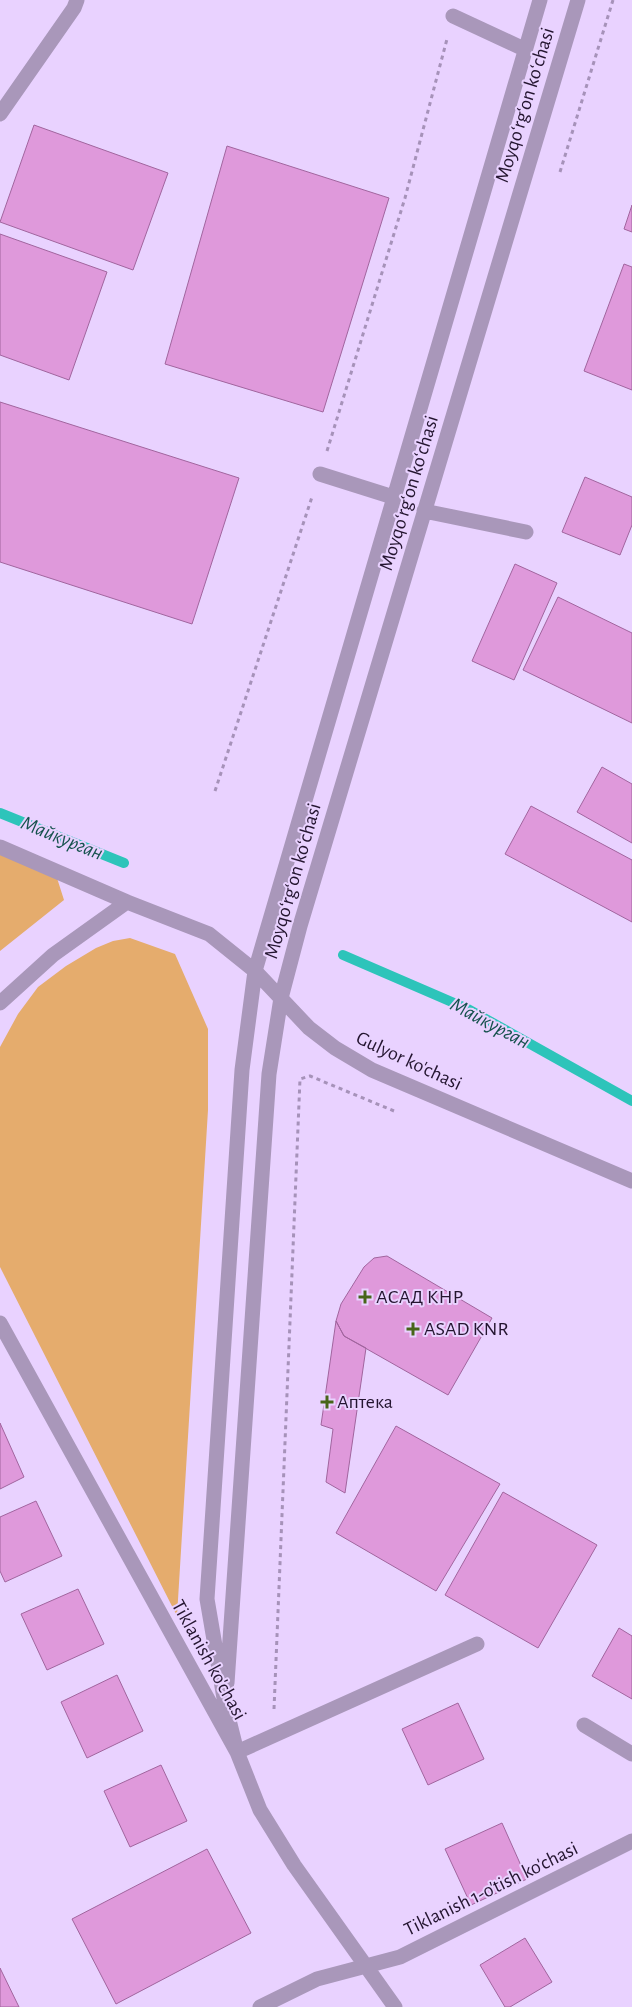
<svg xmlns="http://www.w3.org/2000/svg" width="632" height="2007" viewBox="0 0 632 2007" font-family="'Alegreya Sans',sans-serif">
	<rect width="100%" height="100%" fill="#e9d2ff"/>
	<!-- green -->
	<path fill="#e5ac6d" d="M 0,854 L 57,878 L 64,900 L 0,951 Z
		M 130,938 L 175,954 L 208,1029 L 208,1110 L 177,1616 L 0,1267 L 0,1047 L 18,1014 L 38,987 L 66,966 L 96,948 L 113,941 Z"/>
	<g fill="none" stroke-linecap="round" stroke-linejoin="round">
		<!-- stream -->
		<path stroke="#2dc4ba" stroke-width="10" d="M 0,813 L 124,863
			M 343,955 L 468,1009 L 632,1101"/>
	</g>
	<!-- building -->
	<path fill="#df99db" stroke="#a1659e" d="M 34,125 L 168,173 L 133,270 L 0,222 Z
		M 227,146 L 389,198 L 323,412 L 165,364 Z
		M 632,205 L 632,232 L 624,229 Z
		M 0,234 L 107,272 L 69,380 L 0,355 Z
		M 624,264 L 632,267 L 632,390 L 584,371 Z
		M 0,402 L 239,478 L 192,624 L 0,562 Z
		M 585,477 L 632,497 L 632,525 L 620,555 L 562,532 Z
		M 515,564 L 557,583 L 514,680 L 472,661 Z
		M 558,597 L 632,633 L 632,723 L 523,670 Z
		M 602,767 L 632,784 L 632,843 L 577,812 Z
		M 531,806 L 632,860 L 632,922 L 505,854 Z
		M 387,1256 L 492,1318 L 448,1395 L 344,1336 L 336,1321 L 341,1304 L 364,1267 L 374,1258 Z
		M 336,1321 L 344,1336 L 366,1348 L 345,1493 L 326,1482 L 333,1429 L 321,1425 Z
		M 0,1423 L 24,1477 L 0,1489 Z
		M 396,1426 L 500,1484 L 436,1591 L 336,1533 Z
		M 503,1492 L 597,1545 L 538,1648 L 445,1595 Z
		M 36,1501 L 62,1556 L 5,1582 L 0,1571 L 0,1517 Z
		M 78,1589 L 104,1644 L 47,1670 L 21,1614 Z
		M 619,1628 L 632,1636 L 632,1699 L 592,1676 Z
		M 117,1675 L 143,1731 L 87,1758 L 61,1702 Z
		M 458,1703 L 484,1759 L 428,1785 L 402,1729 Z
		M 161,1765 L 187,1821 L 130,1847 L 104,1791 Z
		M 502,1823 L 527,1879 L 471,1905 L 445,1849 Z
		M 207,1849 L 251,1933 L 116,2004 L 72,1919 Z
		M 525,1938 L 552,1982 L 510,2007 L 505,2007 L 480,1965 Z
		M 0,1968 L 19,2007 L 0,2007 Z"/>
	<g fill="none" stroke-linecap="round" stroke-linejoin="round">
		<!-- path -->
		<path stroke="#a692b9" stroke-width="3" stroke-dasharray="4 4" stroke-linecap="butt" d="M 560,172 L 613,0
			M 327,451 L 405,198 L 447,39
			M 215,791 L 312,497
			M 274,1709 L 300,1079 L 310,1076 L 394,1111"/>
		<!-- minor -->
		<path stroke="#a997ba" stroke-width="15" d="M 453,16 L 524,49
			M 0,114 L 74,8 L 77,0
			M 320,474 L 393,497
			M 424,511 L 526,532
			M 0,847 L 127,902
			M 0,1003 L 53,955 L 127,902 L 209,934 L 255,971 L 309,1028 L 335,1048 L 372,1070 L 632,1181
			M 0,1323 L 237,1752 L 260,1810 L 294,1865 L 395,2007
			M 227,1683 L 269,1074 L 281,998 L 300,926 L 578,0
			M 584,1725 L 632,1754
			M 237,1752 L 225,1704 L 207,1599 L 242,1070 L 255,971 L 540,0
			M 237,1752 L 477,1644
			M 260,2007 L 317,1979 L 400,1957 L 632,1841"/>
	</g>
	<!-- markers -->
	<g fill="#476519" stroke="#e9d2ff" stroke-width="2">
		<path d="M362.5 1289.5h5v5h5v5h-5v5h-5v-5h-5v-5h5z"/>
		<path d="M410.5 1321.5h5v5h5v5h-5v5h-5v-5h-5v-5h5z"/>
		<path d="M324.5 1394.5h5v5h5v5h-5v5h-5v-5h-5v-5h5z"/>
	</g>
	<g text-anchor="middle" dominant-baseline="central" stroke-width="4" stroke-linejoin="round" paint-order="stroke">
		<!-- street labels -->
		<g font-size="20" fill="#241530" stroke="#e9d2ff">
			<text transform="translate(525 105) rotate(-73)">Moyqoʻrgʻon koʻchasi</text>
			<text transform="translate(409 493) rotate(-73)">Moyqoʻrgʻon koʻchasi</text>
			<text transform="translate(293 881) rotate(-74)">Moyqoʻrgʻon koʻchasi</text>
			<text transform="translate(409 1061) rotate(25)">Gulyor ko'chasi</text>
			<text transform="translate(209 1660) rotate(61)">Tiklanish ko'chasi</text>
			<text transform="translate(491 1889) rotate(-26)">Tiklanish 1-o'tish ko'chasi</text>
		</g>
		<!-- poi labels -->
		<g font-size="20" fill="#241530" stroke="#e9d2ff" text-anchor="start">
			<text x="376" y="1297">АСАД КНР</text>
			<text x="424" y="1329">ASAD KNR</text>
			<text x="337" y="1402">Аптека</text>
		</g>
		<!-- water labels -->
		<g font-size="21" font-style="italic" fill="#16524e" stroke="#e9d2ff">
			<text transform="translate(62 838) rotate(22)">Майкурган</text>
			<text transform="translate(490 1023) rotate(28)">Майкурган</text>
		</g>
	</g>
</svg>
